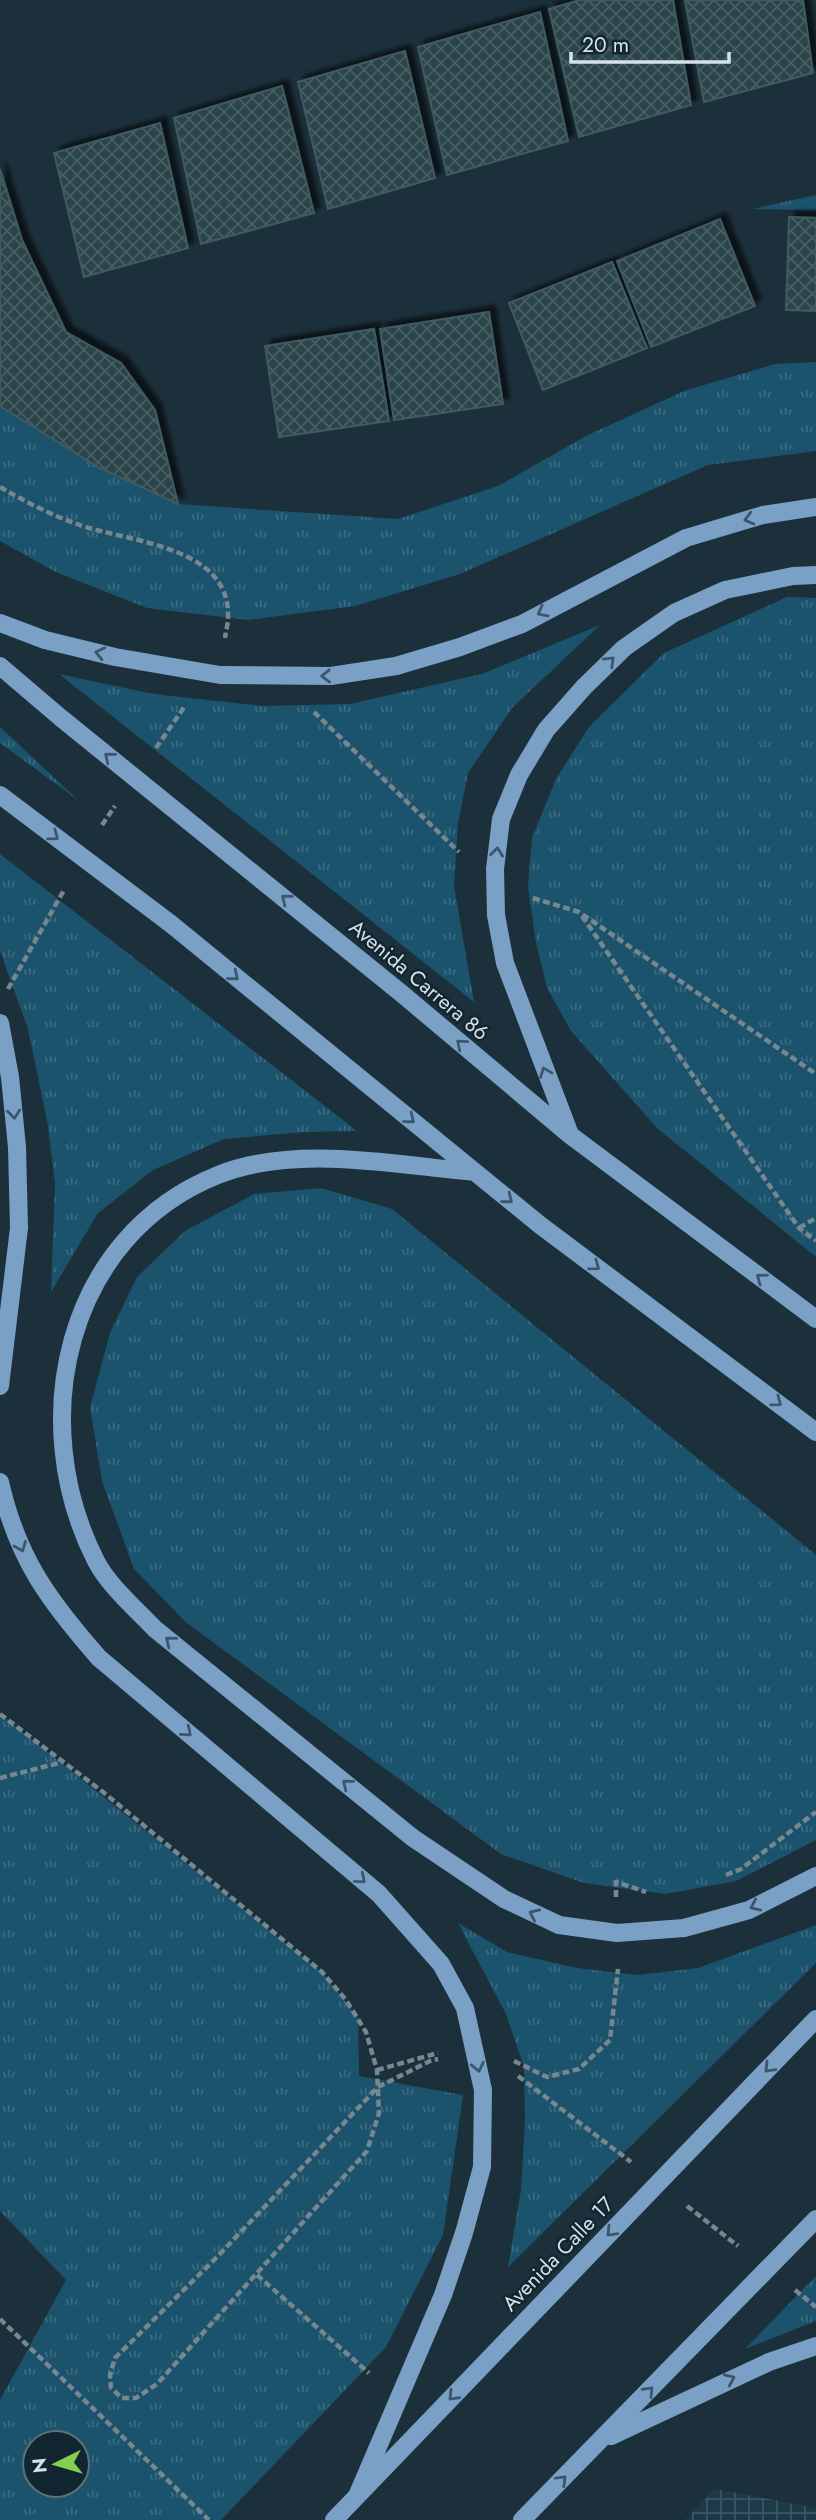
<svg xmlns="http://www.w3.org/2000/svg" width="816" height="2520" viewBox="0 0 816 2520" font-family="Jost,sans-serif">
	<defs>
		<pattern id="industrial-grid" width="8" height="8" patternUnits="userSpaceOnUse" patternTransform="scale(1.75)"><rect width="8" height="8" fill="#1e3a49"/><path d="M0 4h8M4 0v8" fill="none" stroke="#3e5663"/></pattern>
		<pattern id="grass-tufts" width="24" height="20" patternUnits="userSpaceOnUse" patternTransform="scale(1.75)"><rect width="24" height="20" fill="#1b536d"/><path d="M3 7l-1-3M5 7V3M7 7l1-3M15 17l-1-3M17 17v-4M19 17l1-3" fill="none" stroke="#3b6b82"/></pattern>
		<pattern id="building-cross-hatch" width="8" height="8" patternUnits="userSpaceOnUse" patternTransform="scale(1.75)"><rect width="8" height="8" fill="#2a4449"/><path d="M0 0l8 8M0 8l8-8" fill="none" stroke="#485f63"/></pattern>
		<filter id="shadow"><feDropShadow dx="6" dy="-6" stdDeviation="2" flood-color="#0009"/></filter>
	</defs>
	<rect width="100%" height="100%" fill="#1c303b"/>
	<!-- industrial -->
	<path fill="url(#industrial-grid)" d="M 715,2489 L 816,2508 L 816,2520 L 685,2520 Z"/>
	<!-- grass -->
	<path fill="url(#grass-tufts)" fill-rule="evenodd" d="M 816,195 L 816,210 L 752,209 Z
		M 816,362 L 816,451 L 708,465 L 460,574 L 355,606 L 248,620 L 147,608 L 56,572 L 0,541 L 0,406 L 98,467 L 178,504 L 398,519 L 498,486 L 586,436 L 684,391 L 775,364 Z
		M 787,597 L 816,598 L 816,1257 L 657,1128 L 571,1031 L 547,988 L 536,943 L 528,886 L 532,838 L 556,779 L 589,727 L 664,653 Z
		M 600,625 L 512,708 L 468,773 L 458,823 L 454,886 L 474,1002 L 59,674 L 153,694 L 262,706 L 350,704 L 482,674 Z
		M 0,727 L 78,800 L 0,743 Z
		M 0,854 L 357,1131 L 303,1132 L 224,1139 L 153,1170 L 98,1213 L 51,1292 L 55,1183 L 47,1120 L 28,1029 L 0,951 Z
		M 321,1188 L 392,1209 L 816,1555 L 816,1840 L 736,1881 L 665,1894 L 584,1883 L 501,1854 L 187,1623 L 134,1569 L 102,1481 L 90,1407 L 110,1333 L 137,1277 L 185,1231 L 254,1194 Z
		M 0,1714 L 322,1972 L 358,2018 L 359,2076 L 463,2095 L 443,2235 L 386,2347 L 221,2520 L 0,2520 L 0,2400 L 66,2280 L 0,2211 ZM 35,2443 L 77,2443 L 77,2485 L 35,2485 Z
		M 458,1923 L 507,1952 L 577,1968 L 638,1975 L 698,1968 L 816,1925 L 816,1963 L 508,2267 L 521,2190 L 525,2120 L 524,2067 L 506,2014 Z
		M 816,2276 L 816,2321 L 745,2349 Z"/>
	<!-- building -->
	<path fill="url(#building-cross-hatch)" stroke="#405a60" stroke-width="2" filter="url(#shadow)" d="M 580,0 L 673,0 L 691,105 L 579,137 L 549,9 Z
		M 685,0 L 803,0 L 813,73 L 704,102 Z
		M 540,12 L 568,141 L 447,175 L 418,47 Z
		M 405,51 L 435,178 L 328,209 L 298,82 Z
		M 282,86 L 314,213 L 201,244 L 174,118 Z
		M 160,123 L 188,248 L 84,277 L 54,153 Z
		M 0,169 L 22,240 L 66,332 L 121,363 L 155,410 L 178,504 L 98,467 L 0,406 Z
		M 789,217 L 816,218 L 816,311 L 786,310 Z
		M 720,219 L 755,306 L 651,347 L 617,261 Z
		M 612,262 L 647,348 L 543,390 L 509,303 Z
		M 489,312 L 503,404 L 394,420 L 380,329 Z
		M 374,329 L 389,421 L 279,437 L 265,346 Z"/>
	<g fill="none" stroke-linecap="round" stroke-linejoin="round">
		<!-- path -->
		<path stroke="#778790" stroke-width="4.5" stroke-dasharray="7 3.5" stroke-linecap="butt" d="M 0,487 C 24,501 51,515 77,524 C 126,542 231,545 228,617 C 228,624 226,631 225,638
			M 314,712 L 459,852
			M 156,748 L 185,706
			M 102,825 L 115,806
			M 533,898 L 579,912 L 816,1074
			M 582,916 L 799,1228 L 816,1241
			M 8,989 L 64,890
			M 799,1228 L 816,1218
			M 0,1714 L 103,1792 L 322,1972 L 346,2000 L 366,2032 L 377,2070 L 379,2113 L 367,2151 L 157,2384 L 136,2398 L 122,2398 L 111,2388 L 110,2375 L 115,2358 L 217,2257 L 378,2087 L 430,2061 L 438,2059
			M 0,1778 L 63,1762
			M 726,1875 L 741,1869 L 816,1812
			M 616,1897 L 616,1882 L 646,1892
			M 514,2061 L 547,2077 L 579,2069 L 610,2040 L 618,1969
			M 377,2070 L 438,2053
			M 518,2076 L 631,2162
			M 687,2206 L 738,2246
			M 257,2275 L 369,2373
			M 795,2290 L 816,2307
			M 0,2319 L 209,2520"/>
		<!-- primary -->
		<path stroke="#7ba0c6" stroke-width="18" d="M 0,623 L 45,640 L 115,657 L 220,675 L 331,676 L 396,666 L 460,647 L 522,624 L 686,538 L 763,515 L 816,507
			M 0,666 L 61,718 L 401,993 L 570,1135 L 816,1319
			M 0,795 L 171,924 L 540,1225 L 816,1432
			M 0,1023 L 10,1077 L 17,1147 L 19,1228 L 0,1386
			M 569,1132 L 505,963 L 496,915 L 495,869 L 501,819 L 519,775 L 546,730 L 584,687 L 624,648 L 674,613 L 725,590 L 793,576 L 816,575
			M 475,1172 C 395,1165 295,1144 218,1175 C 65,1236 25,1422 96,1561 C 109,1586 135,1608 155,1629 L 413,1838 L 504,1899 L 559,1925 L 617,1933 L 684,1928 L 749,1910 L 816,1876
			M 0,1482 C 17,1558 49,1601 99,1658 L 379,1894 L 441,1964 L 465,2008 L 483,2090 L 482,2167 L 464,2233 L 443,2295 L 357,2496
			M 611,2436 L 769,2362 L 816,2346
			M 334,2520 L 816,2019
			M 522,2520 L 816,2219"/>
	</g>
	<!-- one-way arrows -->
	<defs><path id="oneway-chevron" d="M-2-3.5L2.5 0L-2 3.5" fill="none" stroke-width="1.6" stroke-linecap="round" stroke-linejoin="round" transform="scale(1.75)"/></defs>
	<g stroke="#3c576d">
		<use href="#oneway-chevron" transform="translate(749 519) rotate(165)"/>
		<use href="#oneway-chevron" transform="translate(542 612) rotate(152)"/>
		<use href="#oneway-chevron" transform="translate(100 653) rotate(-167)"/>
		<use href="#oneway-chevron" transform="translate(610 661) rotate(-44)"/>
		<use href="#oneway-chevron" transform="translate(326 676) rotate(179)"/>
		<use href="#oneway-chevron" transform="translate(109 757) rotate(-141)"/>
		<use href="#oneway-chevron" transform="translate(54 836) rotate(37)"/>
		<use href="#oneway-chevron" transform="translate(497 852) rotate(-83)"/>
		<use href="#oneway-chevron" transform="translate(286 899) rotate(-141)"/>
		<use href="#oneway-chevron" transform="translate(234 976) rotate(39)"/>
		<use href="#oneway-chevron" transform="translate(461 1044) rotate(-140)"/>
		<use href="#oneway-chevron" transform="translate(545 1072) rotate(-111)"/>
		<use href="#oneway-chevron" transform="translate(14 1114) rotate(84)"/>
		<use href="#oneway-chevron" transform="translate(410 1119) rotate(39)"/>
		<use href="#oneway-chevron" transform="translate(508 1199) rotate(39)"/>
		<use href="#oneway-chevron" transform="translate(595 1266) rotate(37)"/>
		<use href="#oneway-chevron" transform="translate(761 1278) rotate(-143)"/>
		<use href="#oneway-chevron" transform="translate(777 1402) rotate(37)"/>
		<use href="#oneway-chevron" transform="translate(21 1547) rotate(68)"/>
		<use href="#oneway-chevron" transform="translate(170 1641) rotate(-141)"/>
		<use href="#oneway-chevron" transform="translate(187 1732) rotate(40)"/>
		<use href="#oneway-chevron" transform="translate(347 1784) rotate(-141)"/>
		<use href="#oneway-chevron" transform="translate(361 1879) rotate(40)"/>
		<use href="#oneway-chevron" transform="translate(755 1906) rotate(156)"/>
		<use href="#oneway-chevron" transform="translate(534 1914) rotate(-155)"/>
		<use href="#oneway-chevron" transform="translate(478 2067) rotate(78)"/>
		<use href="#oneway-chevron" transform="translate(769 2068) rotate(134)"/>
		<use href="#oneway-chevron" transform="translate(611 2232) rotate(134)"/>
		<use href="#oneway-chevron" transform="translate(730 2379) rotate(-24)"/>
		<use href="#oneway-chevron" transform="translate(649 2391) rotate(-46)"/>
		<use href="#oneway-chevron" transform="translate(453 2396) rotate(134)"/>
		<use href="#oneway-chevron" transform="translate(562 2480) rotate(-45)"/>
	</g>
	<g text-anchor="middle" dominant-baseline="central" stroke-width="5" stroke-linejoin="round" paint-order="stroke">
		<!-- street labels -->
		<g font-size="21" fill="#d6e2e9" stroke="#122631">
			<text transform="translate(419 980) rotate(40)">Avenida Carrera 86</text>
			<text transform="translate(558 2254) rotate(-46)">Avenida Calle 17</text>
		</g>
	</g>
	<!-- north arrow -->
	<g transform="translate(56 2464) rotate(265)"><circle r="33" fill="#122631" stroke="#60717b" stroke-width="2"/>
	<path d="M0-5L12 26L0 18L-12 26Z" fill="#83d04e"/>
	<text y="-10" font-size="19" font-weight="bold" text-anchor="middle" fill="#d6e2e9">N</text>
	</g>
	<!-- scale -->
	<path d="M571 52v10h158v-10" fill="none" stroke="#d6e2e9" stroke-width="3.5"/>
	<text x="582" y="52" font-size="21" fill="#d6e2e9" stroke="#122631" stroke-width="5" paint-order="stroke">20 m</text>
</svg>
